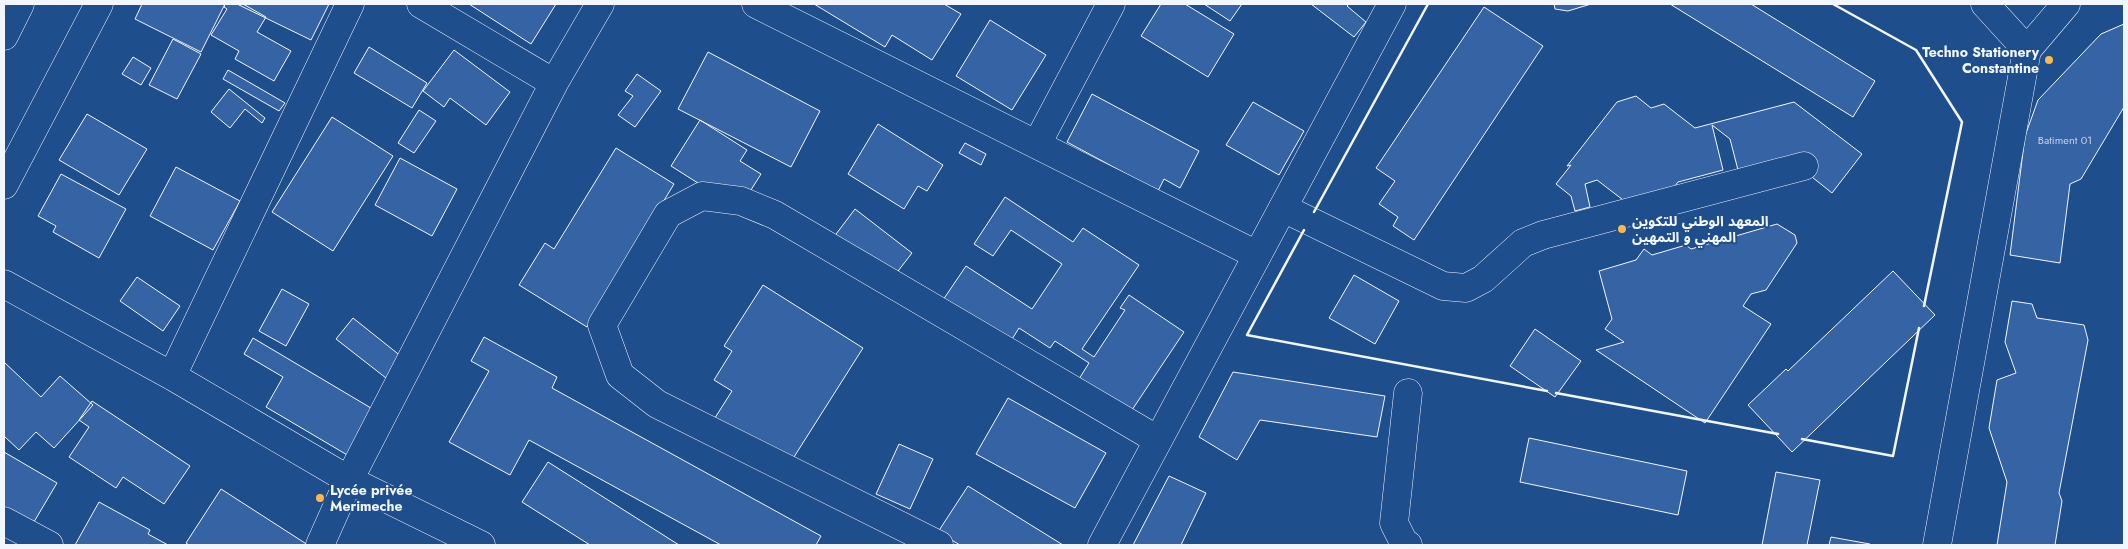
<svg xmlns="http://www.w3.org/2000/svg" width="2128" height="549" viewBox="0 0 2128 549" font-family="Jost,'Noto Sans Arabic',sans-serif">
	<rect width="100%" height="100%" fill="#1f4e8c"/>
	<!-- building -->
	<path fill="#3563a3" stroke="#f2f6ff" d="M 142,4 L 225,4 L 201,52 L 135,19 Z
		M 225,4 L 243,4 L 266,17 L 257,32 L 291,51 L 274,81 L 235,59 L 239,51 L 211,35 L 227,9 L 224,7 Z
		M 237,4 L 329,4 L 311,40 Z
		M 469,4 L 556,4 L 531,44 Z
		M 814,4 L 944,4 L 961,14 L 932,60 L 892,35 L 885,47 Z
		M 1161,4 L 1185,4 L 1234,34 L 1208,77 L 1141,36 Z
		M 1204,4 L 1242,4 L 1230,21 Z
		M 1311,4 L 1349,4 L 1347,6 L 1366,22 L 1354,37 Z
		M 1554,4 L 1591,4 L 1568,11 L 1555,9 Z
		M 1670,4 L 1751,4 L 1875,81 L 1853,117 Z
		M 1484,7 L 1543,46 L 1414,240 L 1393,226 L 1398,217 L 1379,204 L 1395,181 L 1376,168 Z
		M 990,20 L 1046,55 L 1012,110 L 956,76 Z
		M 2124,24 L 2124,107 L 2081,179 L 2070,184 L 2060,263 L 2010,255 L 2025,136 L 2038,100 L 2101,34 Z
		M 173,39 L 201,54 L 177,99 L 149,85 Z
		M 369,47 L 427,83 L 412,108 L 354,73 Z
		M 454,50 L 510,92 L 486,125 L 450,98 L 444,107 L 423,91 Z
		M 708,52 L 820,111 L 791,167 L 678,109 Z
		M 133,57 L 151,68 L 141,85 L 122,74 Z
		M 228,70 L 285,103 L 279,111 L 223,79 Z
		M 637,74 L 661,91 L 635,127 L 618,115 L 633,96 L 625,91 Z
		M 229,89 L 265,118 L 262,123 L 245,109 L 230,128 L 211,112 Z
		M 1092,94 L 1199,151 L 1180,188 L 1164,179 L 1158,191 L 1067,142 Z
		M 1636,96 L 1651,108 L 1664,104 L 1695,128 L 1794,102 L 1862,154 L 1832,193 L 1787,157 L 1738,170 L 1730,139 L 1712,125 L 1723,170 L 1678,182 L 1670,192 L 1627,203 L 1597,180 L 1585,184 L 1590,207 L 1575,211 L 1571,196 L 1556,184 L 1571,165 L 1567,166 L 1617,102 Z
		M 1253,102 L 1304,131 L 1279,175 L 1226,145 Z
		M 419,110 L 436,121 L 414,153 L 398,143 Z
		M 87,114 L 147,149 L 119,195 L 59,160 Z
		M 332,117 L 393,156 L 333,251 L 272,212 Z
		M 700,120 L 747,150 L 740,161 L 761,174 L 739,209 L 671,166 Z
		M 878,124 L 943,165 L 927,191 L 918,186 L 904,209 L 848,174 Z
		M 965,143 L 986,154 L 981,165 L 959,153 Z
		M 616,148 L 674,184 L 587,327 L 519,285 L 545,243 L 554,249 Z
		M 400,158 L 457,189 L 432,236 L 375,205 Z
		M 176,167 L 240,201 L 213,250 L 150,216 Z
		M 61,174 L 126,209 L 99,258 L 53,232 L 56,226 L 38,216 Z
		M 1005,197 L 1073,242 L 1083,228 L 1139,265 L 1082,349 L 1094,357 L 1125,310 L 1120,308 L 1129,295 L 1184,332 L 1130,413 L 1079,379 L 1089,363 L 1055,341 L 1050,348 L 1019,328 L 1009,344 L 943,300 L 966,266 L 1032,309 L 1062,264 L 1011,230 L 993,256 L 974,244 Z
		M 855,209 L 912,253 L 881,293 L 824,250 Z
		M 1777,224 L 1795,235 L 1797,243 L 1766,290 L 1751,294 L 1743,306 L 1771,324 L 1705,423 L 1596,350 L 1624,342 L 1605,329 L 1612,319 L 1599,271 L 1636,260 L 1644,249 L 1652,255 L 1686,245 L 1691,249 Z
		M 1893,271 L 1935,315 L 1792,452 L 1748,405 L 1786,369 L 1788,371 Z
		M 1354,275 L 1399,301 L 1375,344 L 1329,318 Z
		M 137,277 L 180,306 L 163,331 L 120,301 Z
		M 763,285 L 863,348 L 787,468 L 713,421 L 732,391 L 714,380 L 732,351 L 724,346 Z
		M 282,289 L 309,304 L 286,346 L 259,331 Z
		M 2012,301 L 2032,304 L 2037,318 L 2084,325 L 2088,340 L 2059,493 L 2062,501 L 2055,545 L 1997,545 L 2007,482 L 1989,428 L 1997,380 L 2016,373 L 2005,342 Z
		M 353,318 L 402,357 L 386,378 L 336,339 Z
		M 1535,329 L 1581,361 L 1555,397 L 1510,366 Z
		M 484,337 L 557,377 L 552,388 L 821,536 L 816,545 L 721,545 L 529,440 L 510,475 L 449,442 L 489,371 L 471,361 Z
		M 253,338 L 376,411 L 349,456 L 266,407 L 283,377 L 244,354 Z
		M 4,362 L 41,397 L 60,376 L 93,405 L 54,448 L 36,432 L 19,450 L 4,436 Z
		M 1233,372 L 1385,396 L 1377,437 L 1260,420 L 1237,460 L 1199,437 Z
		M 1008,398 L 1106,453 L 1075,508 L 976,454 Z
		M 92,401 L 190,466 L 164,504 L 123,477 L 116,488 L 69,457 L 89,427 L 79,420 Z
		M 1529,438 L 1687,471 L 1678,515 L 1520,482 Z
		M 899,444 L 933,459 L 910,509 L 876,494 Z
		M 4,452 L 57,483 L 28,532 L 4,518 Z
		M 548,462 L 679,545 L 590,545 L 522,502 Z
		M 1776,472 L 1820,480 L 1807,545 L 1762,545 Z
		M 1169,476 L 1206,493 L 1181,545 L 1133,545 Z
		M 968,486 L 1063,545 L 960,545 L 938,532 Z
		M 221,489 L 308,545 L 189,545 L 186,543 Z
		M 99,502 L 150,530 L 148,534 L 168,545 L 75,545 Z
		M 1831,537 L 1870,544 L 1870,545 L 1829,545 Z"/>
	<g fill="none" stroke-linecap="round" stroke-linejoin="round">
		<defs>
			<path id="minor" d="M 421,4 L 554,83
				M 756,4 L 1257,255
				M 1985,4 L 2027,50
				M 4,36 L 20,4
				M 1037,144 L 1111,4
				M 4,185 L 99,4
				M 1283,208 L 1443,286 L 1466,288 L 1483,279 L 1523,243 L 1543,235 L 1804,166
				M 4,284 L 172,376 L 349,480 L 481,545
				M 172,376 L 350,4
				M 4,521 L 49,545
				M 320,545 L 349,480 L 554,83 L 600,4
				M 939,545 L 657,404 L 620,375 L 602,325 L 668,214 L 702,196 L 741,201 L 775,215 L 1158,440
				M 1408,545 L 1404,543 L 1394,523 L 1408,393
				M 1937,545 L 2027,50 L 2066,4"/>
			<path id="major" d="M 1102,545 L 1392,4"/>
		</defs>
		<!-- minor casing -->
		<use href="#minor" stroke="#f2f6ff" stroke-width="29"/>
		<!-- major casing -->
		<use href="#major" stroke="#f2f6ff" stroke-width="29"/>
		<!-- minor -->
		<use href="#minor" stroke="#1f4e8c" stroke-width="28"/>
		<!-- major -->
		<use href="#major" stroke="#1f4e8c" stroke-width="28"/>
		<!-- wall -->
		<path stroke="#f2f6ff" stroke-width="2.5" d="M 1833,4 L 1916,50 L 1962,122 L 1924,306
			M 1314,212 L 1428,4
			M 1304,230 L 1247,335 L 1547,391
			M 1556,393 L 1778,434
			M 1802,439 L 1893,456 L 1919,328"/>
	</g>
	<!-- markers -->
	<g fill="#ffb74d" stroke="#1f4e8c" stroke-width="2">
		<circle cx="2049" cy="60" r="5"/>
		<circle cx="1622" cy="229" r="5"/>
		<circle cx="320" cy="498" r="5"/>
	</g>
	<g text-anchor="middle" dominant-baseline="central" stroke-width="4" stroke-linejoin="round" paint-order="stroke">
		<!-- number labels -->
		<g font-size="11" fill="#c3d1e8">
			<text x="2065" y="140">Batiment 01</text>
		</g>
		<!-- poi labels -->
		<g font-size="14" font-weight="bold" fill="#f2f6ff" stroke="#1f4e8c" text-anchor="start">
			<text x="2039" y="52" text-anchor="end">Techno Stationery<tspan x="2039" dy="16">Constantine</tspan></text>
			<text x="1632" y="221">المعهد الوطني للتكوين<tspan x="1632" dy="16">المهني و التمهين</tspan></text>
			<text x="330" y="490">Lycée privée<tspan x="330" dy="16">Merimeche</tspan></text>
		</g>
	</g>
	<!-- border -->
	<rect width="2128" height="549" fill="none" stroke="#f2f6ff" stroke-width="10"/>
</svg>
